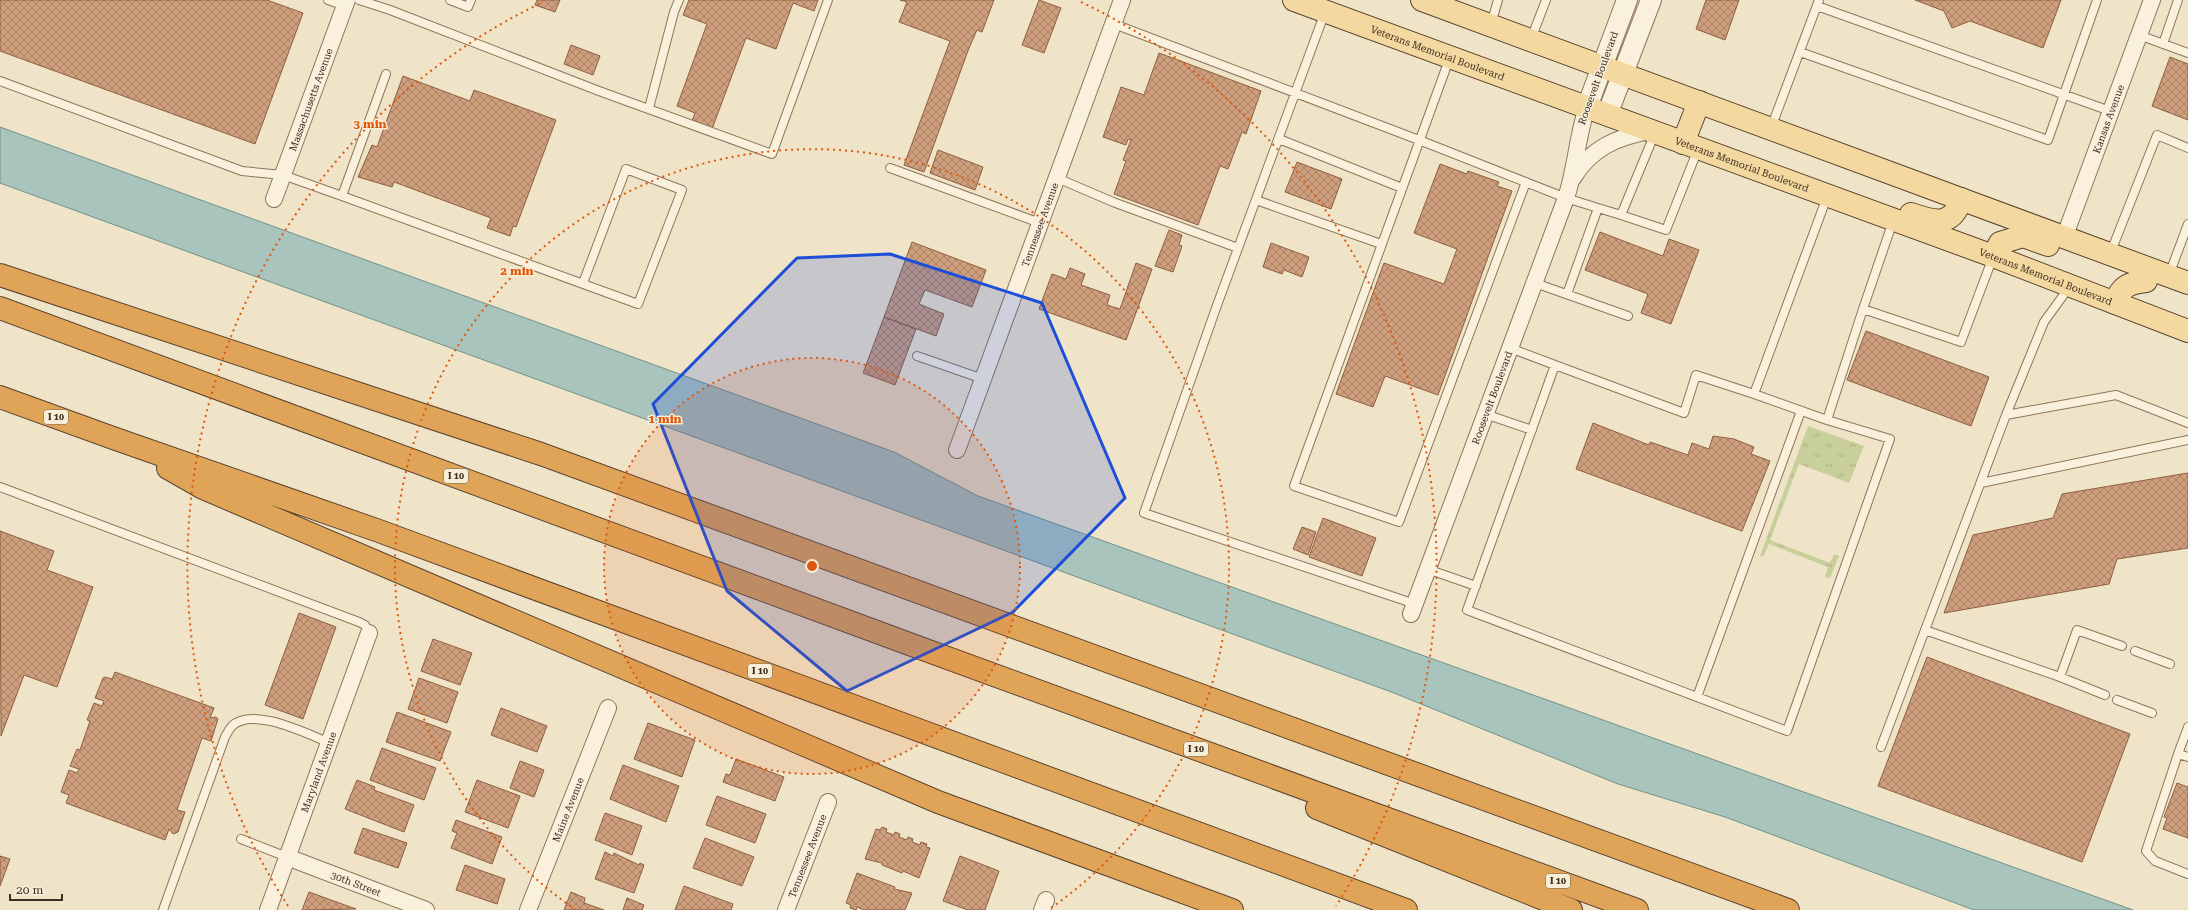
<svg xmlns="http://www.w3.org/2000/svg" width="2188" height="910" viewBox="0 0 2188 910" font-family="'Roboto Serif',serif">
	<defs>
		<pattern id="grass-tufts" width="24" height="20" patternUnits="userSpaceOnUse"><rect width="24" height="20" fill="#c9cf9b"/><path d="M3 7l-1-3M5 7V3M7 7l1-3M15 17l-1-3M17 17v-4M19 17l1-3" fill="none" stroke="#aeb285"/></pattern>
		<pattern id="building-cross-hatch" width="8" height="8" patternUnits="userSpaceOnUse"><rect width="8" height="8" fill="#cf9f7d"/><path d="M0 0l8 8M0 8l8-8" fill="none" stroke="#a98266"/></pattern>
	</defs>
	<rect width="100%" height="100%" fill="#f0e4c8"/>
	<!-- grass -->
	<path fill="url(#grass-tufts)" d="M 1808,426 L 1864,446 L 1849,483 L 1799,464 L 1770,540 L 1830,563 L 1834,554 L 1839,556 L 1830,578 L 1825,577 L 1828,567 L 1769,544 L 1763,557 L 1760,556 Z"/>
	<!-- water -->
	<path fill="#a9c4bc" stroke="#6f938a" d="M 0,127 L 894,452 L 978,496 L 2133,910 L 1974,910 L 1725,817 L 1618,784 L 1394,693 L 0,183 Z"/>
	<!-- building -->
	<path fill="url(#building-cross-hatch)" stroke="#8d5f41" d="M 0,0 L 267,0 L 303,13 L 255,144 L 0,51 Z
		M 537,0 L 560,0 L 555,12 L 535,5 Z
		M 689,0 L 818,0 L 814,11 L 793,3 L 776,49 L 746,38 L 712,129 L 692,121 L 695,113 L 677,106 L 707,24 L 683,15 Z
		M 900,0 L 994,0 L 982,32 L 977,30 L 969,48 L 924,172 L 904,165 L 950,41 L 899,22 L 907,2 Z
		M 1039,0 L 1061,8 L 1044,53 L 1022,45 Z
		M 1706,0 L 1739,0 L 1725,40 L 1696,29 Z
		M 1915,0 L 2061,0 L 2043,48 L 1970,21 L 1952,28 L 1944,11 Z
		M 571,45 L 600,56 L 593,75 L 564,64 Z
		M 1159,53 L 1261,91 L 1246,134 L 1242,132 L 1228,169 L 1220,166 L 1198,225 L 1114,194 L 1126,161 L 1123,160 L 1131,140 L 1128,139 L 1126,145 L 1103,137 L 1121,87 L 1144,95 Z
		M 2170,57 L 2188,64 L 2188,120 L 2152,106 Z
		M 403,76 L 470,101 L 474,90 L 556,120 L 516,227 L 513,226 L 510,236 L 487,228 L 491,218 L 394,182 L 392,187 L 358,177 L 372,145 L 377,147 Z
		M 938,150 L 983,167 L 975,190 L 930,173 Z
		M 1297,162 L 1342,179 L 1331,209 L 1285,192 Z
		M 1440,164 L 1467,174 L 1468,171 L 1499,182 L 1497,186 L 1512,191 L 1438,395 L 1385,376 L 1373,407 L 1336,394 L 1384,263 L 1444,284 L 1457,249 L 1414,233 Z
		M 1169,230 L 1182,235 L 1179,245 L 1182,246 L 1173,272 L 1155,266 Z
		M 1600,232 L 1663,256 L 1669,239 L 1699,250 L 1671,324 L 1641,313 L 1648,294 L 1585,270 Z
		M 912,242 L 986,270 L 972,307 L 925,290 L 919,304 L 944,314 L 936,336 L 884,317 Z
		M 1271,243 L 1309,257 L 1302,277 L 1284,270 L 1282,274 L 1263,267 Z
		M 1136,263 L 1152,269 L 1126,340 L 1039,309 L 1052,274 L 1066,279 L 1070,268 L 1085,274 L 1081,285 L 1110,295 L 1107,305 L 1120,309 Z
		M 884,317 L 916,329 L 895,385 L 863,373 Z
		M 1866,331 L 1989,377 L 1971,426 L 1847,380 Z
		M 1593,423 L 1649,445 L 1650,442 L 1688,455 L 1692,443 L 1709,449 L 1713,436 L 1734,439 L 1754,447 L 1751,454 L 1770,461 L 1742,531 L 1576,469 Z
		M 2188,473 L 2188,548 L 2117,559 L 2109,584 L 1944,613 L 1973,535 L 2053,518 L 2062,494 Z
		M 1323,518 L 1376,538 L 1362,576 L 1309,557 Z
		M 1302,527 L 1316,532 L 1308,555 L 1293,549 Z
		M 0,531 L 54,551 L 47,570 L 93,587 L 57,687 L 24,675 L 1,736 Z
		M 299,613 L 336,627 L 303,719 L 265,705 Z
		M 433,639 L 472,653 L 460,685 L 421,671 Z
		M 1927,657 L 2130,734 L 2082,862 L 1878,786 Z
		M 115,672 L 214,708 L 210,718 L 216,717 L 218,719 L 211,741 L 202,738 L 177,810 L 185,812 L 178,832 L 173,834 L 169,829 L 165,840 L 66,803 L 69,795 L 61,792 L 69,770 L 77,773 L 79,769 L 70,766 L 77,749 L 80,750 L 90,721 L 87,720 L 94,703 L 102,706 L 104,701 L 95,698 L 103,678 L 105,677 L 112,679 Z
		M 419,678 L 458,692 L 447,723 L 408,709 Z
		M 501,708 L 547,726 L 537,752 L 491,735 Z
		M 397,712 L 451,732 L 440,761 L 386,742 Z
		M 648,723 L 695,740 L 682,777 L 634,759 Z
		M 382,748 L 436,768 L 424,800 L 370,780 Z
		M 736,759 L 784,777 L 775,801 L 723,782 L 726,774 L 730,775 Z
		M 520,761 L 544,770 L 534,797 L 510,788 Z
		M 623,765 L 679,786 L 666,822 L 610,799 Z
		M 357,780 L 375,787 L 374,790 L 414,805 L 404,832 L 345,809 Z
		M 477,780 L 520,796 L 508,828 L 465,812 Z
		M 2177,783 L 2188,787 L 2188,838 L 2163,829 L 2167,818 L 2164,817 Z
		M 717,796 L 766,814 L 755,843 L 706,825 Z
		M 605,813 L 642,826 L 632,855 L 595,840 Z
		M 456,820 L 502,837 L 492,864 L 451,848 L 457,833 L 452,831 Z
		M 882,827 L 887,829 L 886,832 L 894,835 L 895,832 L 900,834 L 899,837 L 907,840 L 908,837 L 913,839 L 912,842 L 920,845 L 921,842 L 927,844 L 926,847 L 930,848 L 919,878 L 903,871 L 902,873 L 882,865 L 882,863 L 865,859 L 876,829 L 880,830 Z
		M 363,828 L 407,843 L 398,868 L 354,853 Z
		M 705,838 L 754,857 L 742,886 L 693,868 Z
		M 605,852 L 613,856 L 614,853 L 639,865 L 640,863 L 644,865 L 634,893 L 595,879 Z
		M 0,856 L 10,859 L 0,886 Z
		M 960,856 L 999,871 L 985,910 L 968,910 L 943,901 Z
		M 465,865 L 505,879 L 497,904 L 456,890 Z
		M 857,873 L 895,887 L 894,889 L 912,893 L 905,910 L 864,910 L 857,907 L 856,910 L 850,908 L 851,905 L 846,903 Z
		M 684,886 L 733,904 L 731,910 L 675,910 Z
		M 309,892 L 356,909 L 302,910 Z
		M 571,892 L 585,898 L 584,903 L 604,910 L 564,910 Z
		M 627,898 L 644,905 L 642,910 L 623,910 Z"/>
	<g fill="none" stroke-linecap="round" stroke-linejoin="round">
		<defs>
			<path id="service" d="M 328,0 L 345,6
				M 359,0 L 390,10 L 599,91 L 772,154 L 828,0
				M 450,0 L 468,7 L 471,0
				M 1817,6 L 2110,111
				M 1325,12 L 1216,308 L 1144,513 L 1415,604
				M 1114,24 L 1419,140 L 1566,198 L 1598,208 L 1567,294
				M 1491,24 L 1498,0
				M 2139,35 L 2188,53
				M 1531,39 L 1546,0
				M 2163,44 L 2178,0
				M 1800,52 L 2048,140 L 2097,0
				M 1450,57 L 1294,486 L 1399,522 L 1526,182
				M 0,81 L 242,171 L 283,175 L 342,196 L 386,74
				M 649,108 L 674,12 L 679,0
				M 1771,128 L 1819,0
				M 1655,133 L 1621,215 L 1666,230 L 1698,149
				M 1279,139 L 1402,188
				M 890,168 L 1040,223
				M 1057,178 L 1113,202 L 1238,248
				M 342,196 L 638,304 L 682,190 L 626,169 L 583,283
				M 1827,197 L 1754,394 L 1696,375 L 1684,413 L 1555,365 L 1467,610 L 1787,731 L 1890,439 L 1827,420 L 1863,309
				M 1256,200 L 1381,244
				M 1598,208 L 1621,215
				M 1893,221 L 1863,309 L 1961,342 L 1993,257
				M 2110,254 L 2157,135 L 2188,148
				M 2169,275 L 2188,224
				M 1535,283 L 1628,316
				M 2070,286 L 2044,322 L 2006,415 L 2116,395 L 2188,423
				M 1510,348 L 1555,365
				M 917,356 L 983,379
				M 1754,394 L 1827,420
				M 1485,414 L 1532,430
				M 1981,483 L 2188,440
				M 0,487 L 359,622 L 365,625 L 369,633
				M 1427,569 L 1476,586
				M 1925,630 L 2060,677 L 2105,695
				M 2135,651 L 2170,664
				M 2060,677 L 2077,630 L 2122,646
				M 1697,697 L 1801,411
				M 2117,700 L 2152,713
				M 2188,727 L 2178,754 L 2188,757
				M 1881,747 L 2006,415
				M 2178,754 L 2146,851 L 2155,861 L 2188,874
				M 241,839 L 287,857
				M 163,910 L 225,737 C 227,734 229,729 232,726 C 253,706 307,734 330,743"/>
			<g id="minor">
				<path d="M 1573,178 C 1591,148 1617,137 1650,131"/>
				<path id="s1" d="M 274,199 L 347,0"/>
				<path id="s2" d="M 2064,238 L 2152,0"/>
				<path id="s3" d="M 957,450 L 1122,0"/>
				<path id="s4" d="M 1411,614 L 1566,198 C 1576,168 1577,137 1587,107"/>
				<path id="s5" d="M 287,857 L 426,910"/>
				<path id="s6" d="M 268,910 L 369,633"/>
				<path id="s7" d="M 528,910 L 608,708"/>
				<path id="s8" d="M 786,910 L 828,802"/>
				<path d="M 1042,910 L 1046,900"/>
			</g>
			<path id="tertiary" d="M 1587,107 L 1627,0
				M 1607,115 L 1651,0"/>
			<g id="primary">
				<path id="s9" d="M 1294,0 L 1993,256 L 2188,331"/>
				<path d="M 1422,0 L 2188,283"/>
				<path d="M 1683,143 L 1699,102"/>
				<path d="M 1911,214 C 1934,222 1952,228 1961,199"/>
				<path d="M 1993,256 L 2000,243 L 2023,236 L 2048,245"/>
				<path d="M 2115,303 C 2121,286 2129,283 2146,281"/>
			</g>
			<path id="motorway" d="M 0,275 L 541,454 L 1788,910
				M 0,308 L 912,645 L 1637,910
				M 0,397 L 113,438 L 379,531 L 1406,910
				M 168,468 L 203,488 L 938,802 L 1232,910
				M 1317,808 L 1571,910"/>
		</defs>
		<!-- service casing -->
		<use href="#service" stroke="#8d765c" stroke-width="10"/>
		<!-- minor casing -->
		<use href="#minor" stroke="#8d765c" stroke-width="18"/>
		<!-- tertiary casing -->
		<use href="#tertiary" stroke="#8d765c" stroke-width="22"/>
		<!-- primary casing -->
		<use href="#primary" stroke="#5b4430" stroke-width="24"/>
		<!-- motorway casing -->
		<use href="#motorway" stroke="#5b4430" stroke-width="24"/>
		<!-- service -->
		<use href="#service" stroke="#faf1dc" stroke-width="8"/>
		<!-- minor -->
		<use href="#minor" stroke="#faf1dc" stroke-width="16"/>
		<!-- tertiary -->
		<use href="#tertiary" stroke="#faf1dc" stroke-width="20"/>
		<!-- primary -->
		<use href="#primary" stroke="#f3d9a0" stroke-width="22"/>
		<!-- motorway -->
		<use href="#motorway" stroke="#e0a458" stroke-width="22"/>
	</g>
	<!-- marked area -->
	<path fill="#1d4ed8" fill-opacity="0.2" stroke="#1d4ed8" stroke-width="3" stroke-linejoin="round" d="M 890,254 L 1042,303 L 1125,498 L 1013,612 L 847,691 L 727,591 L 653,404 L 797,258 Z"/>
	<!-- distance rings -->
	<circle cx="812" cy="566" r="208" fill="#df570d" fill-opacity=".12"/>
	<g fill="none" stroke="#df570d" stroke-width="2" stroke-dasharray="2 4">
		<circle cx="812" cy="566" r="208"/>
		<path d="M576 910A417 417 0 1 1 1048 910"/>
		<path d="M288 906A625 625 0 0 1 543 2M1081 2A625 625 0 0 1 1336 906"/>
	</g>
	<g text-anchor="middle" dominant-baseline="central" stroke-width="3" stroke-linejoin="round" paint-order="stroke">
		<!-- shield labels -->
		<g fill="#f7eed8" stroke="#756857" stroke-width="1">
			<rect x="44" y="410" width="24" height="14" rx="3"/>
			<rect x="444" y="469" width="24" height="14" rx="3"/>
			<rect x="748" y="664" width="24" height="14" rx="3"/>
			<rect x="1184" y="742" width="24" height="14" rx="3"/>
			<rect x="1546" y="874" width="24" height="14" rx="3"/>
		</g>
		<g font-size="9" font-weight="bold" fill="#3d2e20">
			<text x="56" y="417">I 10</text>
			<text x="456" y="476">I 10</text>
			<text x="760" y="671">I 10</text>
			<text x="1196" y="749">I 10</text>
			<text x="1558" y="881">I 10</text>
		</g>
		<!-- street labels -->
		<g font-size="10" fill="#3d2e20" stroke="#f7eed8">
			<text stroke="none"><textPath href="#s9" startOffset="153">Veterans Memorial Boulevard</textPath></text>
			<text transform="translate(1598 78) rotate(-70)">Roosevelt Boulevard</text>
			<text stroke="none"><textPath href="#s1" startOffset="106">Massachusetts Avenue</textPath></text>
			<text stroke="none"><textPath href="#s2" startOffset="127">Kansas Avenue</textPath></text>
			<text stroke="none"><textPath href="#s9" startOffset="477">Veterans Memorial Boulevard</textPath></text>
			<text stroke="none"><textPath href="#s3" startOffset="240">Tennessee Avenue</textPath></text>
			<text stroke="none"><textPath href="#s9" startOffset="801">Veterans Memorial Boulevard</textPath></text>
			<text stroke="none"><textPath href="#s4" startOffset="231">Roosevelt Boulevard</textPath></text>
			<text stroke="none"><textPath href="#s6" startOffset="147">Maryland Avenue</textPath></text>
			<text stroke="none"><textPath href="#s7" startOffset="108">Maine Avenue</textPath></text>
			<text stroke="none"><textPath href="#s8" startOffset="58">Tennessee Avenue</textPath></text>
			<text stroke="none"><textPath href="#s5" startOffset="74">30th Street</textPath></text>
		</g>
	</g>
	<circle cx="812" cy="566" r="6" fill="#df570d" stroke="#f7eed8" stroke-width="2"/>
	<g font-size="12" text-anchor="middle" font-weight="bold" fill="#df570d" stroke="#f7eed8" stroke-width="3" stroke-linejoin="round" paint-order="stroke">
		<text x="370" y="128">3 min</text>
		<text x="517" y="275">2 min</text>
		<text x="665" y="423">1 min</text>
	</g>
	<!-- scale -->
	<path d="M10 894v6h52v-6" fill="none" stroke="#3d2e20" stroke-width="2"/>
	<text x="16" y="894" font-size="12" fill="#3d2e20" stroke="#f7eed8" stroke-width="3" paint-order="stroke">20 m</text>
</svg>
